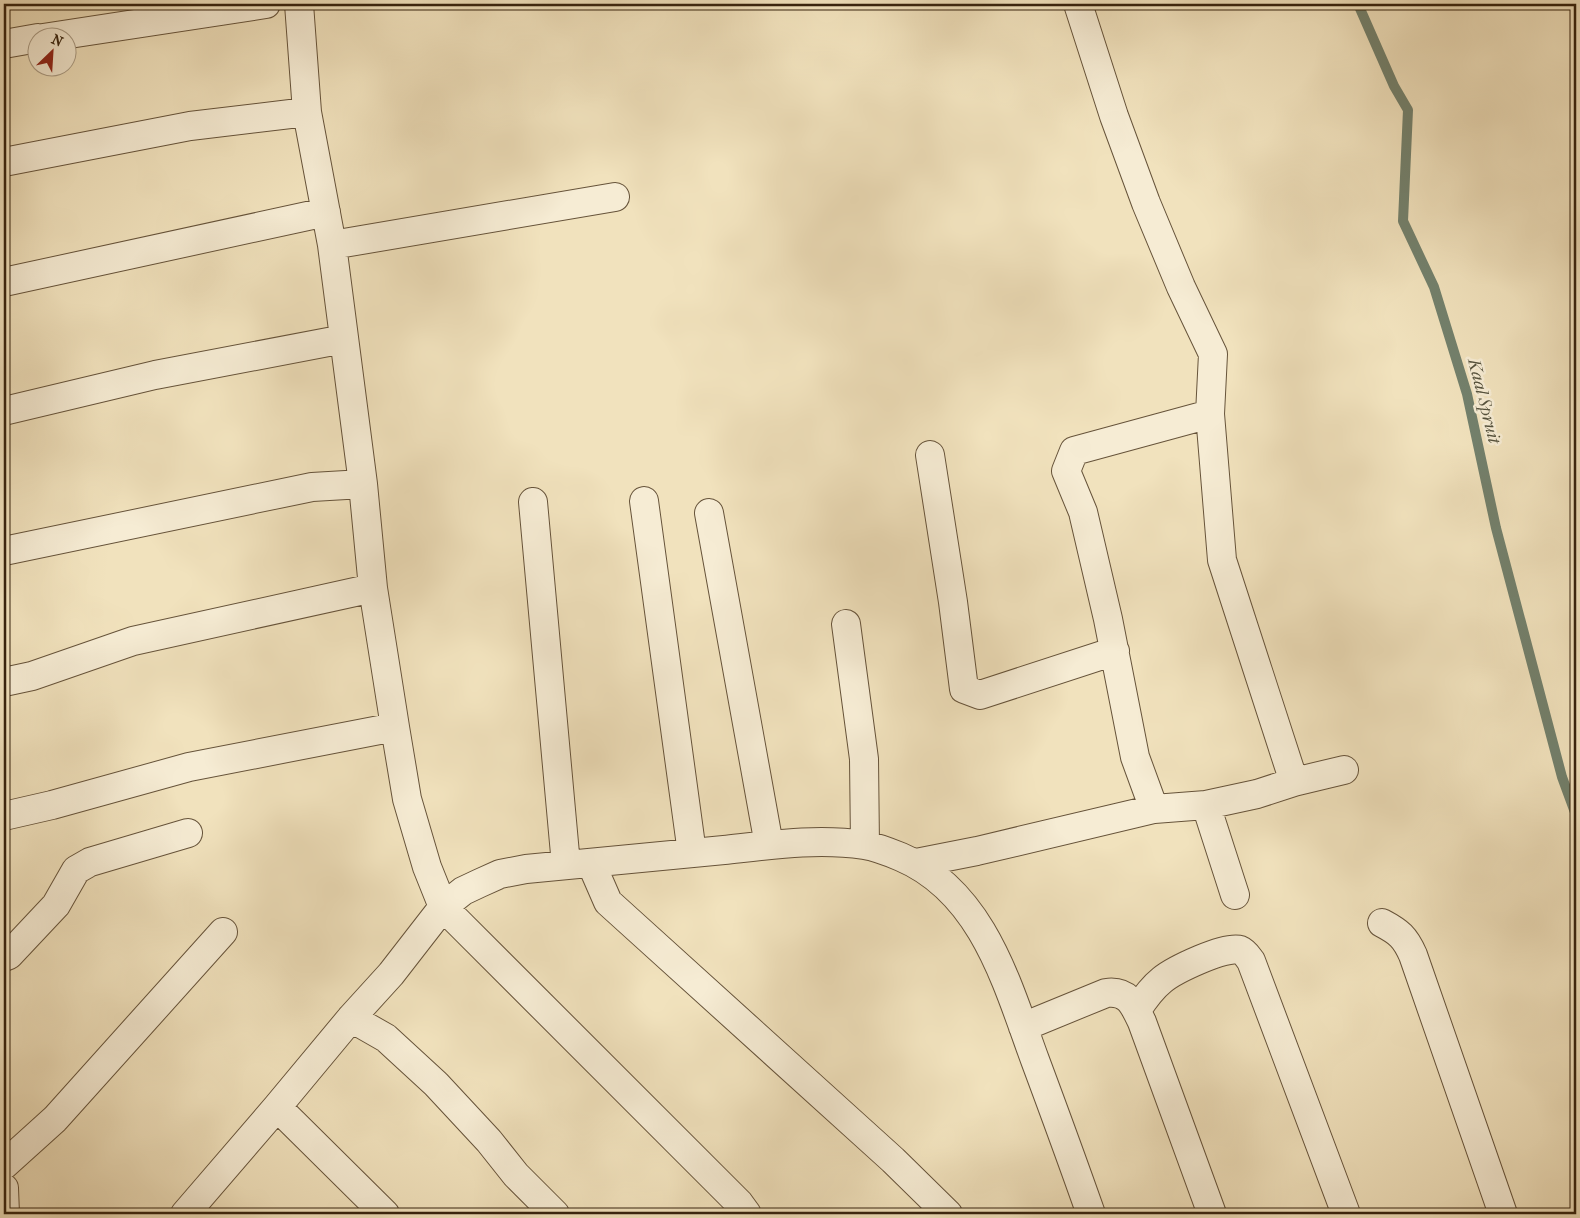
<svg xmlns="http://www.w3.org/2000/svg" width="1580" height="1218" viewBox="0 0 1580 1218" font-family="'IM FELL French Canon',serif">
	<rect width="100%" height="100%" fill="#f1e2bd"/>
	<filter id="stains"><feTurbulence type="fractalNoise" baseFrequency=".004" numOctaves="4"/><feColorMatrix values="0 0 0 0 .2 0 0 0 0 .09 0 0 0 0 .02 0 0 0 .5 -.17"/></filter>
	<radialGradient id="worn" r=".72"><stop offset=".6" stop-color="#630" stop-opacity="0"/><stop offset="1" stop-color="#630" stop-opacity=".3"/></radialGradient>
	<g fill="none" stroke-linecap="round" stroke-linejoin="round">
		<!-- stream -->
		<path stroke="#73816d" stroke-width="10" d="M 1358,4 L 1394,86 L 1408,110 L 1403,221 L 1434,287 L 1467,394 L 1496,528 L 1562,777 L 1576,815"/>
		<defs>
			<path id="minor" d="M 299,4 L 307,112 L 332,245 L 363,484 L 373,588 L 395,727 L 407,799 L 427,867 L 443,907 L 739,1203 L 747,1214
				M 1078,4 L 1114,116 L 1146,203 L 1181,287 L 1213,354 L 1210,414 L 1222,560 L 1294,782
				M 43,38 L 266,4
				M 4,44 L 38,38
				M 4,162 L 190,126 L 307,112
				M 332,245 L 615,197
				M 4,282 L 326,212
				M 4,411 L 155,375 L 344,339
				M 930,455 L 953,602 L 964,689 L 980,695 L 1115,651
				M 644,501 L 692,853
				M 533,502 L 566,865
				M 709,513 L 769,845
				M 4,551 L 312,487 L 363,484
				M 846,624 L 864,759 L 865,845
				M 4,682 L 32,676 L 133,641 L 373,588
				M 1206,805 L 1235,895
				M 1154,809 L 1135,757 L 1108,619 L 1083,512 L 1066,471 L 1074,451 L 1210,414
				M 4,816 L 52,805 L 189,767 L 395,727
				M 591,863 L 608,902 L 893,1160 L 948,1214
				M 916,863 L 977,851 L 1154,809 L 1206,805 L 1257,794 L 1294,782 L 1344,770
				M 1382,923 C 1399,932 1405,937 1413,955 L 1503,1214
				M 4,957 L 9,955 L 56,905 L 76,870 L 90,862 L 188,833
				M 1137,1010 C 1144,999 1152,988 1162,980 C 1174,970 1226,945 1240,950 C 1245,952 1248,957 1251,961 L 1346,1214
				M 351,1018 L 386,1038 L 436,1084 L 489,1141 L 516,1175 L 555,1214
				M 1023,1027 L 1106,993 C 1128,990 1134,1005 1142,1022 L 1212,1214
				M 277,1107 L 385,1214
				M 4,1165 L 55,1119 L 223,932
				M 4,1188 L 5,1214
				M 185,1214 L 277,1107 L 351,1018 L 391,974 L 443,907 L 463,891 L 480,883 L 500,874 L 526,869 C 592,863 658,856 724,850 C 770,845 818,838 864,845 C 877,847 889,852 901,857 C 983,892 1007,984 1035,1060 C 1054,1111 1073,1163 1091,1214"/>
		</defs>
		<!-- minor casing -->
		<use href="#minor" stroke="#66533a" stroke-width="30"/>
		<!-- minor -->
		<use href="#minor" stroke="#f6ecd4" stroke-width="28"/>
	</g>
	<g text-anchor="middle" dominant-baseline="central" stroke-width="5" stroke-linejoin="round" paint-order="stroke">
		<!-- water labels -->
		<g font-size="18" font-style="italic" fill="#55523d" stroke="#f6ecd4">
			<text transform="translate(1484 401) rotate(76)">Kaal Spruit</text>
		</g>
	</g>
	<!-- margin -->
	<rect width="1580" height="1218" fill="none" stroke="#f1e2bd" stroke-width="20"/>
	<rect x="5" y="5" width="1570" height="1208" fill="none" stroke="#37230e" stroke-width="2.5"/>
	<rect x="10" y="10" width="1560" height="1198" fill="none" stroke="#37230e"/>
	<!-- north arrow -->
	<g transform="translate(52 52) rotate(25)"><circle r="24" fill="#f6ecd4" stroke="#aa9c85"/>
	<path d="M0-4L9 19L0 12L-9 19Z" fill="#8f2418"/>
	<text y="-8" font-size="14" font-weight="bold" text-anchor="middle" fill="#37230e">N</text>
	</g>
	<rect width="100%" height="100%" filter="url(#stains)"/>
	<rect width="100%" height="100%" fill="url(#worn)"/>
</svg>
